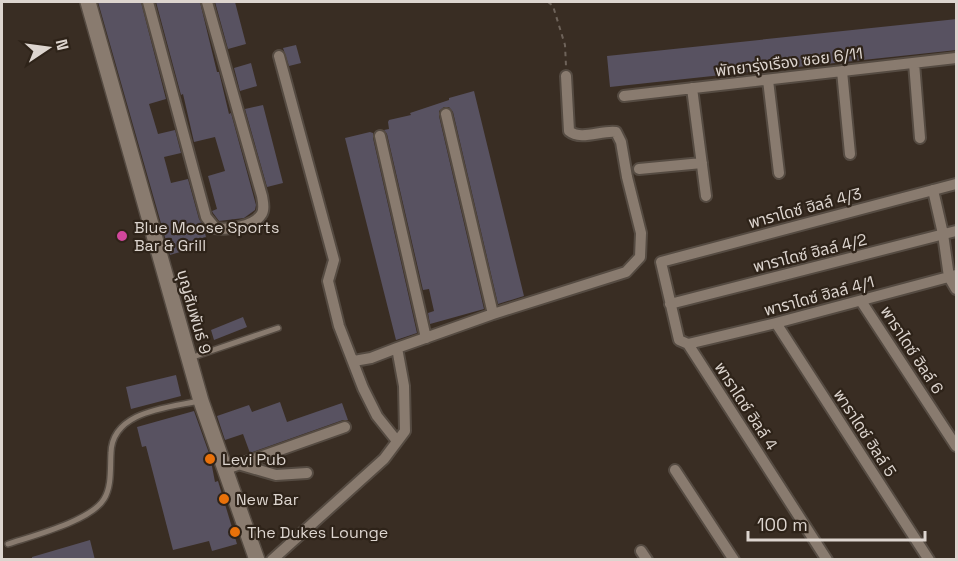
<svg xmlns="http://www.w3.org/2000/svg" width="958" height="561" viewBox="0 0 958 561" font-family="'Space Grotesk','Noto Sans Thai',sans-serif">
	<rect width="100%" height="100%" fill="#392d23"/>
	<!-- building -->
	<path fill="#585261" d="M 98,2 L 141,2 L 166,99 L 149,104 L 158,134 L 175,130 L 181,153 L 164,157 L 171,183 L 188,179 L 199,219 L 206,229 L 204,230 L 206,237 L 188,242 L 190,249 L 170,255 Z
		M 156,2 L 200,2 L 217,72 L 219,72 L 229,114 L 231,113 L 256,205 L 255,210 L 244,218 L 219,221 L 213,213 L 212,211 L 217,209 L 208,176 L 225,171 L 215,137 L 194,142 L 183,94 L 181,95 Z
		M 215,2 L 235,2 L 246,44 L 228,49 Z
		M 957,19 L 957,50 L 610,87 L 607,56 Z
		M 296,45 L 301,63 L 289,66 L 283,48 Z
		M 251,63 L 257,86 L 240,91 L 234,68 Z
		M 474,91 L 524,296 L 498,304 L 453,112 L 449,107 L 444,107 L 439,111 L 439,116 L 484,309 L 430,324 L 428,313 L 434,311 L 429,289 L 423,290 L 387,134 L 384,130 L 389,129 L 388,122 L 389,120 L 411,115 L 410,113 L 449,100 L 449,98 Z
		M 263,105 L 283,183 L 267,187 L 245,109 Z
		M 370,132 L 373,133 L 373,138 L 417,333 L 396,340 L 345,138 Z
		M 243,317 L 247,327 L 214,340 L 211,330 Z
		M 176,375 L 181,396 L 131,409 L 126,387 Z
		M 280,402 L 287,422 L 342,403 L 348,420 L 343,420 L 250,453 L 243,434 L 225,440 L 217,416 L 249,405 L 252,412 Z
		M 194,411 L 210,456 L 215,482 L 218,481 L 237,544 L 212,551 L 209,541 L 173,550 L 146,446 L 142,447 L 137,427 Z
		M 90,540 L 95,560 L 32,560 L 32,557 Z"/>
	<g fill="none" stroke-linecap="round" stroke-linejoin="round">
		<defs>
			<path id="lane" d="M 190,358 L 278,328
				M 8,544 C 32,536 91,521 104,499 C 112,486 110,468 111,453 C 112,411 167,408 199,401"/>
			<path id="street" d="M 148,2 L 206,217 L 215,228 C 228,230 253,227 261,215 C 265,210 263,202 262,196 L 207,2
				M 279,56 L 334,260 L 328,281 L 339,326 L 363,388 L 377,416 L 397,441
				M 914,63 L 920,138
				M 842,71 L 850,154
				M 768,80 L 779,173
				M 692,88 L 706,196
				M 624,96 L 956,58
				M 446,114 L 493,314
				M 380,136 L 426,338
				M 639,169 L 702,163
				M 933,190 L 943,234 L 949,277 L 956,289
				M 861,301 L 956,446
				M 670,304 L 956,231
				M 776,323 L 929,560
				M 688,344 L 776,323 L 956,275
				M 354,361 L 371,358 L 397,348
				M 238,464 L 276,475 L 307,473
				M 226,469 L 345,427
				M 675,470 L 734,560
				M 641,551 L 647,560
				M 272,560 L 384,459 L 405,431 L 404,386 L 397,348 L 493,314 L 626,272 L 640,257 L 641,233 L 627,177 L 621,142 L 616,132 C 601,130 581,141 569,131 L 566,76
				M 827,560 L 688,344 L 679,340 L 661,262 L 956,184"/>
			<path id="secondary" d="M 88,2 L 201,401 L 257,560"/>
		</defs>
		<!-- lane casing -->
		<use href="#lane" stroke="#554b42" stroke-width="8"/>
		<!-- street casing -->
		<use href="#street" stroke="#554b42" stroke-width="14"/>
		<!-- secondary casing -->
		<use href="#secondary" stroke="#554b42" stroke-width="18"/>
		<!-- path -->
		<path stroke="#6e635a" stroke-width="2" stroke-dasharray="4.5 4.5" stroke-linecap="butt" d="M 548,2 L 553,6 L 565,45 L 566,66"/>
		<!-- lane -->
		<use href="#lane" stroke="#897b6f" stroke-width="5"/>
		<!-- street -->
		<use href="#street" stroke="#897b6f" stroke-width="10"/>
		<!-- secondary -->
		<use href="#secondary" stroke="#897b6f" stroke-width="15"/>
	</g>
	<!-- markers -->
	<circle fill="#d1479c" stroke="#2e2319" stroke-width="2" cx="122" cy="236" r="6"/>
	<g fill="#e8710a" stroke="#2e2319" stroke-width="2">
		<circle cx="210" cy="459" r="6"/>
		<circle cx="224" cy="499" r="6"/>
		<circle cx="235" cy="532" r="6"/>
	</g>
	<g text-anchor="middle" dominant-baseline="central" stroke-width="4.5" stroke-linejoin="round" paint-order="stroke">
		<!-- street labels -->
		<g font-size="16" fill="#ddd5cf" stroke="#2e2319">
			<text transform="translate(789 62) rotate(-7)">พัทยารุ่งเรือง ซอย 6/11</text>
			<text transform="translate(805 208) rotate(-15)">พาราไดซ์ ฮิลล์ 4/3</text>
			<text transform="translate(810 253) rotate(-14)">พาราไดซ์ ฮิลล์ 4/2</text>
			<text transform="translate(819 296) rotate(-15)">พาราไดซ์ ฮิลล์ 4/1</text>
			<text transform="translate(194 312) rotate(74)">บุญสัมพันธ์ 9</text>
			<text transform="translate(912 350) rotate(57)">พาราไดซ์ ฮิลล์ 6</text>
			<text transform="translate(746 406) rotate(57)">พาราไดซ์ ฮิลล์ 4</text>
			<text transform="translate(865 433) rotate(57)">พาราไดซ์ ฮิลล์ 5</text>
		</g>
		<!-- poi labels -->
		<g font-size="16" fill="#ddd5cf" stroke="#2e2319" text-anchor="start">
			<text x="134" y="227">Blue Moose Sports<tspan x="134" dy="18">Bar &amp; Grill</tspan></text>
			<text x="222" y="459">Levi Pub</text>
			<text x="236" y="499">New Bar</text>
			<text x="247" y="532">The Dukes Lounge</text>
		</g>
	</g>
	<!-- border -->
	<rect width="958" height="561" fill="none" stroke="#ddd5cf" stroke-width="6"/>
	<!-- north arrow -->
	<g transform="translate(48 48) rotate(77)" stroke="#2e2319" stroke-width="4.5" paint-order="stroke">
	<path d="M0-4.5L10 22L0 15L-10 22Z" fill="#ddd5cf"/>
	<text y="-9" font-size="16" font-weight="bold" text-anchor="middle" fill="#ddd5cf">N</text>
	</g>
	<!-- scale -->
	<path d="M748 531v9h177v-9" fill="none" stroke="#ddd5cf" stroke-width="3"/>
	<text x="757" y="531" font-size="18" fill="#ddd5cf" stroke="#2e2319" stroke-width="4.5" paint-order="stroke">100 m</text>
</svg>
